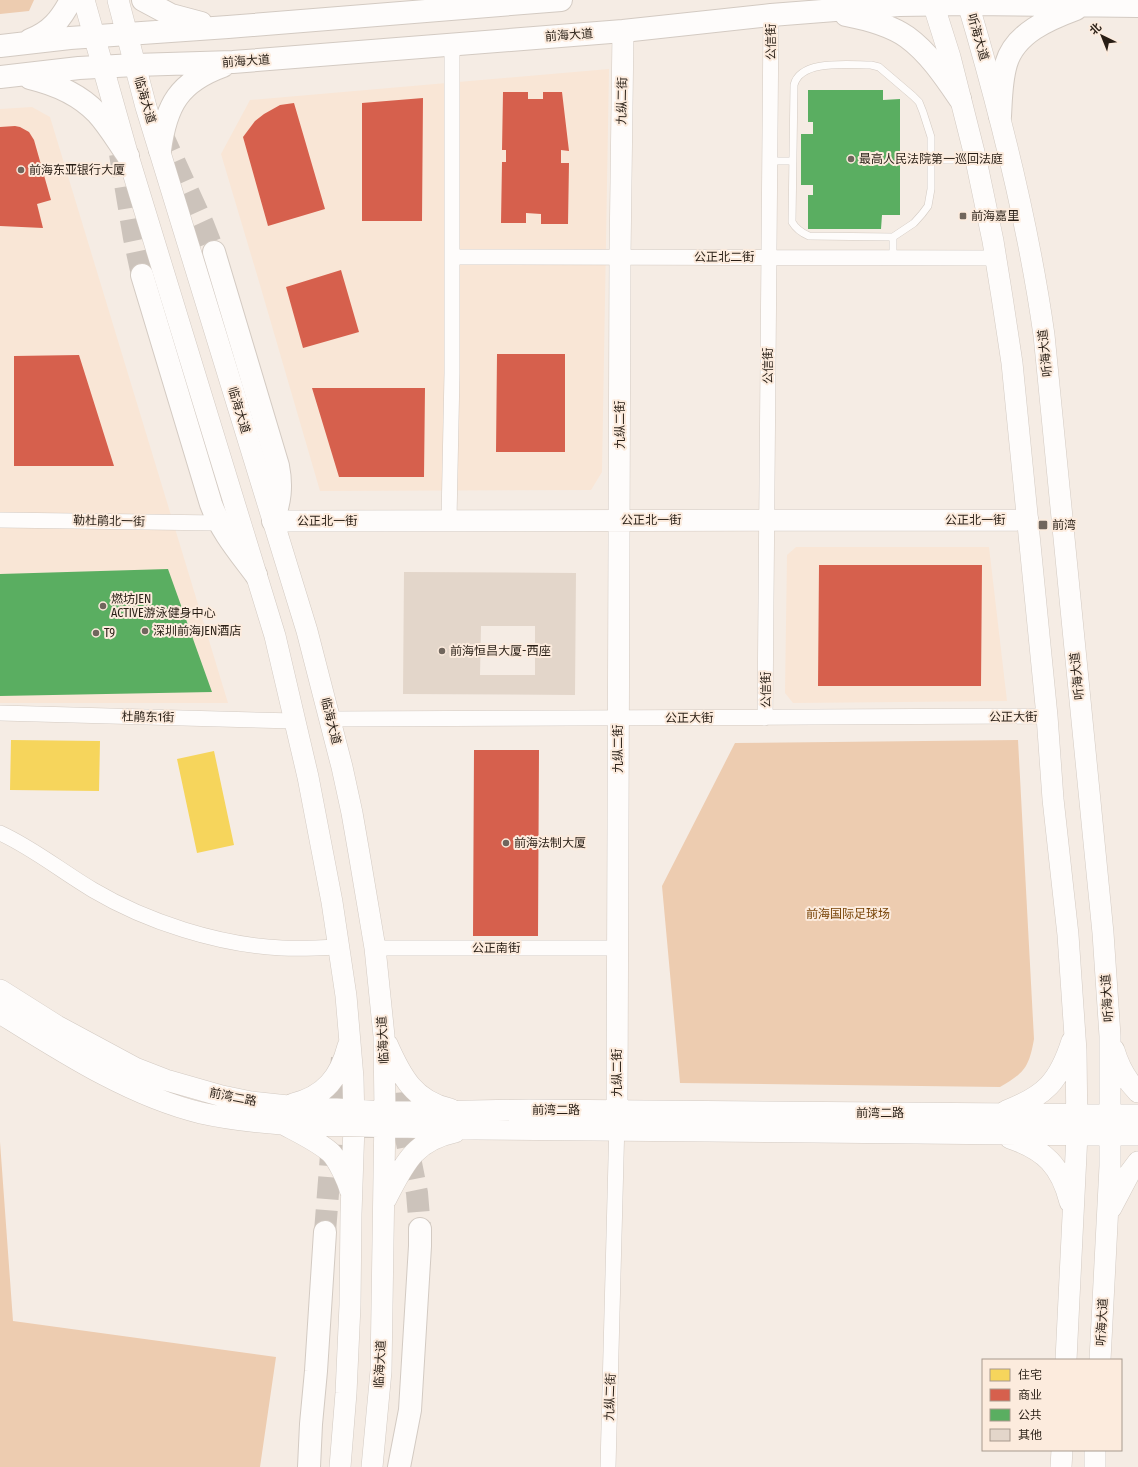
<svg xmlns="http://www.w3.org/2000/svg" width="1138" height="1467" viewBox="0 0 1138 1467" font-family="'Fira Sans Condensed','Noto Sans SC',sans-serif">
	<rect width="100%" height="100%" fill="#f5ece4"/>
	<!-- built -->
	<path fill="#f9e6d6" d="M 609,69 L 602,472 L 591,490 L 320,491 L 260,285 L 221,154 L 250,100 Z
		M 32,107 L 50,117 L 228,703 L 0,703 L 0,109 Z
		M 796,547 L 989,547 L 1007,701 L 793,703 L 785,693 L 787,555 Z"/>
	<!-- green -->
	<path fill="#edccb0" d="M 0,0 L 34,0 L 29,11 L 0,14 Z
		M 1018,740 L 1034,1039 C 1029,1068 1024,1073 1000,1087 L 680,1083 L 662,886 L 735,743 Z
		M 0,1142 L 13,1321 L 276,1357 L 260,1467 L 0,1467 Z"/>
	<!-- homes -->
	<path fill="#f6d55c" d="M 154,575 L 183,672 L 136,686 L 108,590 Z
		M 11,740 L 100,741 L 99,791 L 10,790 Z
		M 214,751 L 234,845 L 197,853 L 177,759 Z"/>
	<!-- shops -->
	<path fill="#d6604d" d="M 503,92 L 528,92 L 528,99 L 543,99 L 543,92 L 562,92 L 569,151 L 561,150 L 561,163 L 569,163 L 568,224 L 541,224 L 541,214 L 526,213 L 526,223 L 501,223 L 502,162 L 506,162 L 506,150 L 502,150 Z
		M 423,98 L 422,221 L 362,221 L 362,103 Z
		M 294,103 L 325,209 L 268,226 L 243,137 L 255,121 L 264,114 L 280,105 Z
		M 15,126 L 20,127 L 29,132 L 34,140 L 51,200 L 37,204 L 43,228 L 0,226 L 0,127 Z
		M 341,270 L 359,332 L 303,348 L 286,287 Z
		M 497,354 L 565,354 L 565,452 L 496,452 Z
		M 79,355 L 114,466 L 14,466 L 14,356 Z
		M 312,388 L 425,388 L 424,477 L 339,477 Z
		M 819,565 L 982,565 L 981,686 L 818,686 Z
		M 474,750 L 539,750 L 538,936 L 473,936 Z"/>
	<!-- public -->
	<path fill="#5aae61" d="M 808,90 L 883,90 L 883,100 L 900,99 L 900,215 L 882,215 L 881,229 L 808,229 L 808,195 L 813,195 L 813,185 L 801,185 L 801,134 L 813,134 L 813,122 L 808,122 Z
		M 168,569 L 212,692 L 0,696 L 0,574 Z"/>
	<!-- building -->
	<path fill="#e3d6ca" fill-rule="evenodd" d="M 404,572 L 576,573 L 575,695 L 403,694 ZM 481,626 L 535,626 L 535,675 L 480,675 Z"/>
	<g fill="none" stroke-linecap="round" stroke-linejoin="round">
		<!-- primary-tunnel -->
		<path stroke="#ccc3bb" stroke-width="22" stroke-dasharray="22 11" stroke-linecap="butt" d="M 161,132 L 203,224 L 214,252
			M 120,154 L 134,238 L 142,275
			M 394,1060 L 399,1087 L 402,1118 L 417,1193 L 420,1229
			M 325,1232 L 332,1142 L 338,1101 L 342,1058"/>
		<defs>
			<path id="lane" d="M 871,65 L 879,67 L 913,96 L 919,102 L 923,112 L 931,137 L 931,189 L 928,206 L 922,214 L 914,223 L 893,237 L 809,236 C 802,233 796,229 792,222 L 794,85 C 800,59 849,65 871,65 Z
				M 931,160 L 975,160
				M 770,161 L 793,161
				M 893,258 L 893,237"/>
			<path id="street" d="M 452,257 L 996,258
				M 0,520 L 219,523
				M 449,520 L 452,373 L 452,44
				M 0,713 L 295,721
				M 765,718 L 771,15
				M 331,719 L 1047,716
				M 0,833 C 33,848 61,871 93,890 C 147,922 219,945 282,948 C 301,949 320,948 339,947
				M 375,948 L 618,948
				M 608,1467 L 617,1120"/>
			<path id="secondary" d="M 84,0 L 128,156 L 275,636 L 308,777 L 332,902 L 346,996 L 353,1078 L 354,1125 L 351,1214 L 350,1305 L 346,1393 L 340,1467
				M 118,0 L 146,107 L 307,631 L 342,767 L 352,813 L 360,859 L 375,948 L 384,1036 L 385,1112 L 381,1371 L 372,1467
				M 932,0 L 950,57 L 976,160 L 993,241 L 1002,297 L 1012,363 L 1047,716 L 1053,799 L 1068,935 L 1076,1051 L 1077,1134 L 1066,1360
				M 967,0 C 1000,111 1028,221 1044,335 L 1103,933 L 1110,1036 L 1110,1166 L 1100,1360
				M 273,521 L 1028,520
				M 0,990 L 57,1026 L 135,1068 L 166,1080 L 222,1096 L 251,1102 L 288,1106 L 385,1112 L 421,1112 L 529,1110 L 1138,1115
				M 0,1013 C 61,1051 130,1096 201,1113 C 228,1119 255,1122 282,1124 L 476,1129 L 1138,1135
				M 387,1044 C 401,1076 414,1101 450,1109
				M 1114,1050 C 1119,1067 1126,1080 1138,1092
				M 293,1104 C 325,1096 340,1077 348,1046
				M 617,1110 L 620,257 L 623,31
				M 1006,1111 C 1045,1096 1059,1082 1072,1041
				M 285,1125 C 300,1133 317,1141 330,1152 C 337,1158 348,1181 350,1190
				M 1010,1138 C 1045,1150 1061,1166 1070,1202
				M 386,1199 C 404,1165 413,1141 455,1132
				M 1111,1208 L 1129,1174 L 1138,1162
				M 1061,1467 L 1062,1450
				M 1095,1467 L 1095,1450"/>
			<path id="primary" d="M 143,0 L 171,15 L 201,23
				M 846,15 C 867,19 890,25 907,37 C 929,53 945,77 960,99
				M 30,40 C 51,32 61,19 71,0
				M 0,46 L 70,38 L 228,27 L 561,0
				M 0,77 L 79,68 L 135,65 L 233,62 L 623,31 L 771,15 L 899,5 L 969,4 L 1138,6
				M 30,78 C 55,84 79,94 97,113 C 109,126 118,142 128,156
				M 1000,116 C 1001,99 1001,81 1006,64 C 1015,33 1049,19 1076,9
				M 160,150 C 166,105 179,82 223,66
				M 214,252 L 278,466 C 282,486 280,502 273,521
				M 142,275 L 211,504 C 221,531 239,552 256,575
				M 309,1467 L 311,1424 L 316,1371 L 325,1232
				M 399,1467 L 410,1410 L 420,1246 L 420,1229"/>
		</defs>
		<!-- lane casing -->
		<use href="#lane" stroke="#d3cac2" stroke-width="8"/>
		<!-- street casing -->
		<use href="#street" stroke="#d3cac2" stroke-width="16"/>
		<!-- secondary casing -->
		<use href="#secondary" stroke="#d3cac2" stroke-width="22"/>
		<!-- primary casing -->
		<use href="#primary" stroke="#d3cac2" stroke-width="24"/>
		<!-- lane -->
		<use href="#lane" stroke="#fefcfb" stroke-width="7"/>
		<!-- street -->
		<use href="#street" stroke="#fefcfb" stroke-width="15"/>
		<!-- secondary -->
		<use href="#secondary" stroke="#fefcfb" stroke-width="21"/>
		<!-- primary -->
		<use href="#primary" stroke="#fefcfb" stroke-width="22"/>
	</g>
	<!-- markers -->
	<g fill="#70665d" stroke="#fcebdd" stroke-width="1.5">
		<circle cx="851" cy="159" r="4"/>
		<circle cx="21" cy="170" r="4"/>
		<rect x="959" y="212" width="8" height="8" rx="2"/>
		<rect x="1038" y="520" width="10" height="10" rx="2"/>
		<circle cx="103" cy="606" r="4"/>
		<circle cx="145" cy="631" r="4"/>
		<circle cx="96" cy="633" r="4"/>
		<circle cx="442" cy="651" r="4"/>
		<circle cx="506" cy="843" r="4"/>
	</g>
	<g text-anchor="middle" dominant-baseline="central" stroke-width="4" stroke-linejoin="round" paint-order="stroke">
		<!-- street labels -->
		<g font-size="12" fill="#281e15" stroke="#fcebdd">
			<text transform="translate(569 35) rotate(-4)">前海大道</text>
			<text transform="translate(978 37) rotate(74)">听海大道</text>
			<text transform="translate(771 42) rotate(-90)">公信街</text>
			<text transform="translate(246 61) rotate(-4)">前海大道</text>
			<text transform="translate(145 100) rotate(74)">临海大道</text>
			<text transform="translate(622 101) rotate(-89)">九纵二街</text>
			<text x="724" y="257">公正北二街</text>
			<text transform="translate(1045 353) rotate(-96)">听海大道</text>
			<text transform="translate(768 366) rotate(-90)">公信街</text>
			<text transform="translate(239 410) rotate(73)">临海大道</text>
			<text transform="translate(620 425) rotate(-90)">九纵二街</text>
			<text x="651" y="520">公正北一街</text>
			<text x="975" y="520">公正北一街</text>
			<text transform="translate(109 521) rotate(1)">勒杜鹃北一街</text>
			<text x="327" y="521">公正北一街</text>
			<text transform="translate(1077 676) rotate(-96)">听海大道</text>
			<text transform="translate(766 690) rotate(-90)">公信街</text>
			<text transform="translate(148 717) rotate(1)">杜鹃东1街</text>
			<text x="1013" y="717">公正大街</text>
			<text x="689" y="718">公正大街</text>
			<text transform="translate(331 721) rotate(76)">临海大道</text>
			<text transform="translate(618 749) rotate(-90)">九纵二街</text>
			<text x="496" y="948">公正南街</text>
			<text transform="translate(1107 998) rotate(-94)">听海大道</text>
			<text transform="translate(383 1040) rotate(-93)">临海大道</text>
			<text transform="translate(617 1073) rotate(-90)">九纵二街</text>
			<text transform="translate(233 1097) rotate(11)">前湾二路</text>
			<text x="556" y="1110">前湾二路</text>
			<text x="880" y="1113">前湾二路</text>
			<text transform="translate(1102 1322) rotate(-87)">听海大道</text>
			<text transform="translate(380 1364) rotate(-87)">临海大道</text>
			<text transform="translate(610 1397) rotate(-88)">九纵二街</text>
		</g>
		<!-- poi labels -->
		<g font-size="12" fill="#281e15" stroke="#fcebdd" text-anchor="start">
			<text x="859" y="159">最高人民法院第一巡回法庭</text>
			<text x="29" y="170">前海东亚银行大厦</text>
			<text x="971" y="216">前海嘉里</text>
			<text x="1052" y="525">前湾</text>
			<text x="111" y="599">燃坊JEN<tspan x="111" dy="14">ACTIVE游泳健身中心</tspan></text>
			<text x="153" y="631">深圳前海JEN酒店</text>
			<text x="104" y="633">T9</text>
			<text x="450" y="651">前海恒昌大厦-西座</text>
			<text x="514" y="843">前海法制大厦</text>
		</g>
		<!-- park labels -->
		<g font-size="12" fill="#784407" stroke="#fcebdd">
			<text x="848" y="914">前海国际足球场</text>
		</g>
	</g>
	<!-- legend -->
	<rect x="982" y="1359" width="140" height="92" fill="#fcebdd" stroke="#a7998d"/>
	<rect x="990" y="1369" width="20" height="12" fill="#f6d55c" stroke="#a7998d"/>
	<text x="1018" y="1379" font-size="12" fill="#281e15">住宅</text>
	<rect x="990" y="1389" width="20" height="12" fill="#d6604d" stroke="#a7998d"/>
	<text x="1018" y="1399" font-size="12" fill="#281e15">商业</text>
	<rect x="990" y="1409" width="20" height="12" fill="#5aae61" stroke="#a7998d"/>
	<text x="1018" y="1419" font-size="12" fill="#281e15">公共</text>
	<rect x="990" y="1429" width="20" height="12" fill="#e3d6ca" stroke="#a7998d"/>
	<text x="1018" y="1439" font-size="12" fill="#281e15">其他</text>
	<!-- north arrow -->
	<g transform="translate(1102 36) rotate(317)" stroke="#fcebdd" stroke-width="3" paint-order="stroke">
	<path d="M0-3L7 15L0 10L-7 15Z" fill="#281e15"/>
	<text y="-6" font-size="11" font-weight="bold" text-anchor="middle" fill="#281e15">北</text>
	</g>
</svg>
